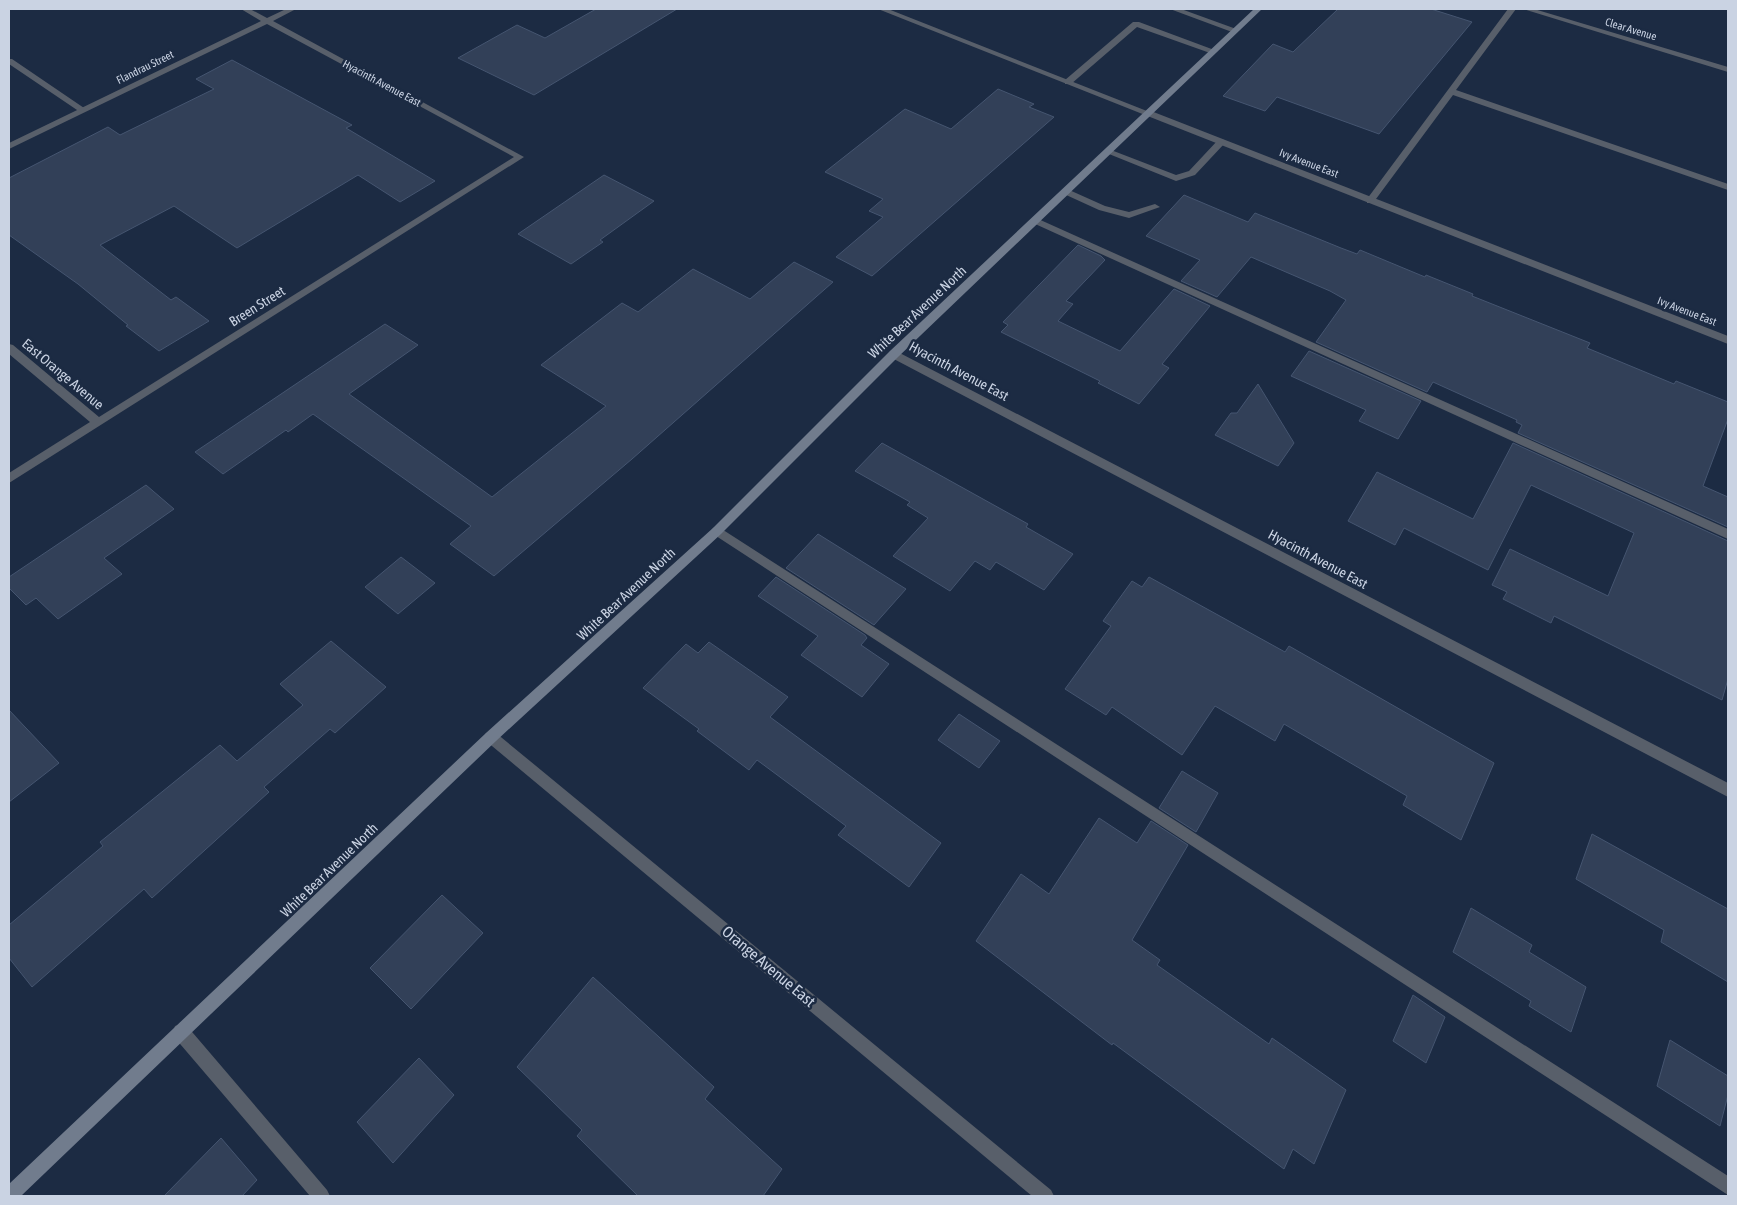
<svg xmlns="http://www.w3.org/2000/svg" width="1737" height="1205" viewBox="0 0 1737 1205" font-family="'Asap Condensed',sans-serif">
	<rect width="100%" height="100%" fill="#1c2b43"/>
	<!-- building -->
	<path fill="#324058" stroke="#455570" d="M 596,9 L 677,9 L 534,95 L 458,58 L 517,25 L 545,38 Z
		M 1338,9 L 1431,9 L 1472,22 L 1379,134 L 1277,97 L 1265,111 L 1223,96 L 1273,44 L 1293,52 Z
		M 232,60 L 352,125 L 346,128 L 435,181 L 400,202 L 358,175 L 237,248 L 174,206 L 100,245 L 171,300 L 176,297 L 209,321 L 159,351 L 126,326 L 128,325 L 78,284 L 9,235 L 9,178 L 108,127 L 120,135 L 214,89 L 196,79 Z
		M 998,89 L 1034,104 L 1029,107 L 1054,117 L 872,276 L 836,257 L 883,217 L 869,211 L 883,199 L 825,172 L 905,109 L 951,129 Z
		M 604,175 L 654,201 L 600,240 L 603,242 L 571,264 L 518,234 Z
		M 1184,195 L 1248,222 L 1255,213 L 1341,248 L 1357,254 L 1360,250 L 1425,277 L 1426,275 L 1473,294 L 1472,296 L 1590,343 L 1587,348 L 1674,384 L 1676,381 L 1728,402 L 1728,419 L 1703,486 L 1728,497 L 1728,527 L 1518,433 L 1522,425 L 1516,422 L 1517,420 L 1433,382 L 1427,392 L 1316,342 L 1346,300 L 1330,291 L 1251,257 L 1217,297 L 1181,281 L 1200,260 L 1146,236 Z
		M 1078,245 L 1101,256 L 1105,260 L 1066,301 L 1073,304 L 1058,321 L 1120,351 L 1174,289 L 1210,306 L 1162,364 L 1169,368 L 1139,404 L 1098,383 L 1100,381 L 1001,332 L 1008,325 L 1003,322 Z
		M 794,262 L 833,282 L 632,459 L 494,576 L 450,544 L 471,526 L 313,414 L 288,432 L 286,430 L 223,474 L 195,452 L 385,324 L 418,345 L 349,394 L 492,497 L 606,406 L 541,365 L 622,303 L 638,312 L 693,269 L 750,299 Z
		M 1309,351 L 1421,401 L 1398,439 L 1359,421 L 1366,410 L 1291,376 Z
		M 1258,384 L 1294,443 L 1278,466 L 1215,435 L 1231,413 L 1237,413 Z
		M 882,443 L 1028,524 L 1026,527 L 1073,554 L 1044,590 L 996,562 L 990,570 L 975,561 L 950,591 L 893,556 L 928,518 L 907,505 L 910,502 L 855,471 Z
		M 1513,443 L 1728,541 L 1728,679 L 1722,700 L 1554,616 L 1551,623 L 1503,599 L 1507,592 L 1492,585 L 1510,549 L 1608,596 L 1634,533 L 1531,485 L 1488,570 L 1404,528 L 1395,545 L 1348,521 L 1377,472 L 1473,519 Z
		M 146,485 L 174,509 L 104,558 L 122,574 L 58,619 L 36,598 L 26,605 L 9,588 L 9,577 Z
		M 818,534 L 906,589 L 874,625 L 786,568 Z
		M 401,557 L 435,583 L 398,614 L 365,587 Z
		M 776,577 L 865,635 L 867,638 L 861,645 L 889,664 L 862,697 L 801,655 L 818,636 L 758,596 Z
		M 1149,577 L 1285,652 L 1289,646 L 1494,763 L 1461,840 L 1403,805 L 1407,796 L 1284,724 L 1275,741 L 1215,706 L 1182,755 L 1112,707 L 1106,715 L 1065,689 L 1111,626 L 1103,621 L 1132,581 L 1142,587 Z
		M 331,641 L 386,687 L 335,733 L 330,729 L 264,787 L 269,792 L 152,898 L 144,889 L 32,987 L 9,958 L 9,925 L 103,846 L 100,842 L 220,745 L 237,761 L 303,705 L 280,684 Z
		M 709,642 L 788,697 L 770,717 L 941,843 L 909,887 L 838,835 L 846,826 L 757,760 L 749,770 L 697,731 L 699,729 L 643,688 L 686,644 L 698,653 Z
		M 9,710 L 59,763 L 9,802 Z
		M 959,714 L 1000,741 L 979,768 L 938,740 Z
		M 1182,771 L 1218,793 L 1196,832 L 1159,808 Z
		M 1099,818 L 1137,843 L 1151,821 L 1188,845 L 1132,940 L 1160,960 L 1157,965 L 1269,1044 L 1272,1038 L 1346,1090 L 1314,1164 L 1293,1149 L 1284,1169 L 1113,1043 L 1112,1045 L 976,941 L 1021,874 L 1049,894 Z
		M 1592,834 L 1728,909 L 1728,982 L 1661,942 L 1664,930 L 1576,879 Z
		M 442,895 L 483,933 L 411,1009 L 370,968 Z
		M 1471,908 L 1532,945 L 1529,952 L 1586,987 L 1571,1032 L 1529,1006 L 1531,1001 L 1453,952 Z
		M 593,977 L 714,1087 L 705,1099 L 782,1169 L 763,1196 L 638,1196 L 577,1136 L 582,1130 L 517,1067 Z
		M 1413,995 L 1445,1017 L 1426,1063 L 1393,1041 Z
		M 1670,1040 L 1728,1076 L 1728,1095 L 1720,1126 L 1657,1086 Z
		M 419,1058 L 454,1095 L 393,1163 L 357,1122 Z
		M 221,1138 L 257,1180 L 242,1196 L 164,1196 Z"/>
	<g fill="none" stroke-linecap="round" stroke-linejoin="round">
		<!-- service -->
		<path fill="#585f6a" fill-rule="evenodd" d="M 1170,9 L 1181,9 L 1239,30 L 1232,32 Z
			M 1508,9 L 1516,9 L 1456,90 L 1728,184 L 1728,190 L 1453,95 L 1373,203 L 1367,203 L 1367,199 Z
			M 1133,22 L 1139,22 L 1217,51 L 1210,53 L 1137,27 L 1071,84 L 1065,84 L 1065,80 Z
			M 9,59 L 12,59 L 87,110 L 80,112 L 9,64 Z
			M 1221,139 L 1224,140 L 1224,144 L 1195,175 L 1176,181 L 1104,152 L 1105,150 L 1111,150 L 1176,175 L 1189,171 L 1218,140 Z
			M 1067,189 L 1105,206 L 1129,212 L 1155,204 L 1160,207 L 1129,218 L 1099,210 L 1064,194 L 1062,192 Z
			M 1036,218 L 1728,529 L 1728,539 L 1033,223 L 1033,219 Z
			M 717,526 L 1728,1176 L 1728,1195 L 713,534 L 711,531 L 713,528 Z
			M 181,1024 L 187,1026 L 327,1190 L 330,1196 L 310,1196 L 175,1038 L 173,1032 L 175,1026 Z"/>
		<!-- minor -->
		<path fill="#585f6a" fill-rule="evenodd" d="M 241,9 L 250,9 L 267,18 L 286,9 L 296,9 L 273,21 L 524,157 L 9,483 L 9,473 L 90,422 L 9,354 L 9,344 L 13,345 L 99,417 L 514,157 L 267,24 L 9,149 L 9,143 L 261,21 Z
			M 878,9 L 888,9 L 1152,113 L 1145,115 Z
			M 1523,9 L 1534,9 L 1728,67 L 1728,72 Z
			M 894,350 L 1728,783 L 1728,797 L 890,357 L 889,354 L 890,351 Z
			M 491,731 L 496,733 L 1051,1190 L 1054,1196 L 1032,1196 L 486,741 L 484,737 L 486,733 Z"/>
		<!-- tertiary -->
		<path fill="#585f6a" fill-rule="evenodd" d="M 1145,111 L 1151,111 L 1728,336 L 1728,344 L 1145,115 Z"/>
		<!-- secondary -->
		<path fill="#717c8d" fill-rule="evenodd" d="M 1254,9 L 1262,9 L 898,357 L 721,534 L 496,741 L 21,1196 L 9,1196 L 9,1184 L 486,733 L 713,528 L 890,351 Z"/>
	</g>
	<g text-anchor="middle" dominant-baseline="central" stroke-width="5" stroke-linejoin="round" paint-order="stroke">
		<!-- far-street labels -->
		<g font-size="11" fill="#cad3e3" stroke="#1c2b43">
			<text transform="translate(1631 29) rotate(17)">Clear Avenue</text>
			<text transform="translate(145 67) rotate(-26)">Flandrau Street</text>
			<text transform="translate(382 83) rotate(28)">Hyacinth Avenue East</text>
			<text transform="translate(1309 163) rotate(21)">Ivy Avenue East</text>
			<text transform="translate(1687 311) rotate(21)">Ivy Avenue East</text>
		</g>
		<!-- street labels -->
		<g font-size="14" fill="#cad3e3" stroke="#1c2b43">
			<text transform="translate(257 306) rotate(-32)">Breen Street</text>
			<text transform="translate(917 312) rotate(-43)">White Bear Avenue North</text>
			<text transform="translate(959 371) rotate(28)">Hyacinth Avenue East</text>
			<text transform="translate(63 374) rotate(40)">East Orange Avenue</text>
			<text transform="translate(1318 559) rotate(28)">Hyacinth Avenue East</text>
			<text transform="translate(626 594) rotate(-43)">White Bear Avenue North</text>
			<text transform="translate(329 870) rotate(-44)">White Bear Avenue North</text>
		</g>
		<!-- near-street labels -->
		<g font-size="16" fill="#cad3e3" stroke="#1c2b43">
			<text transform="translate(769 966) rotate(40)">Orange Avenue East</text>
		</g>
	</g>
	<!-- border -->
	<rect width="1737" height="1205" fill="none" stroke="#cad3e3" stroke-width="20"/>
</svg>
